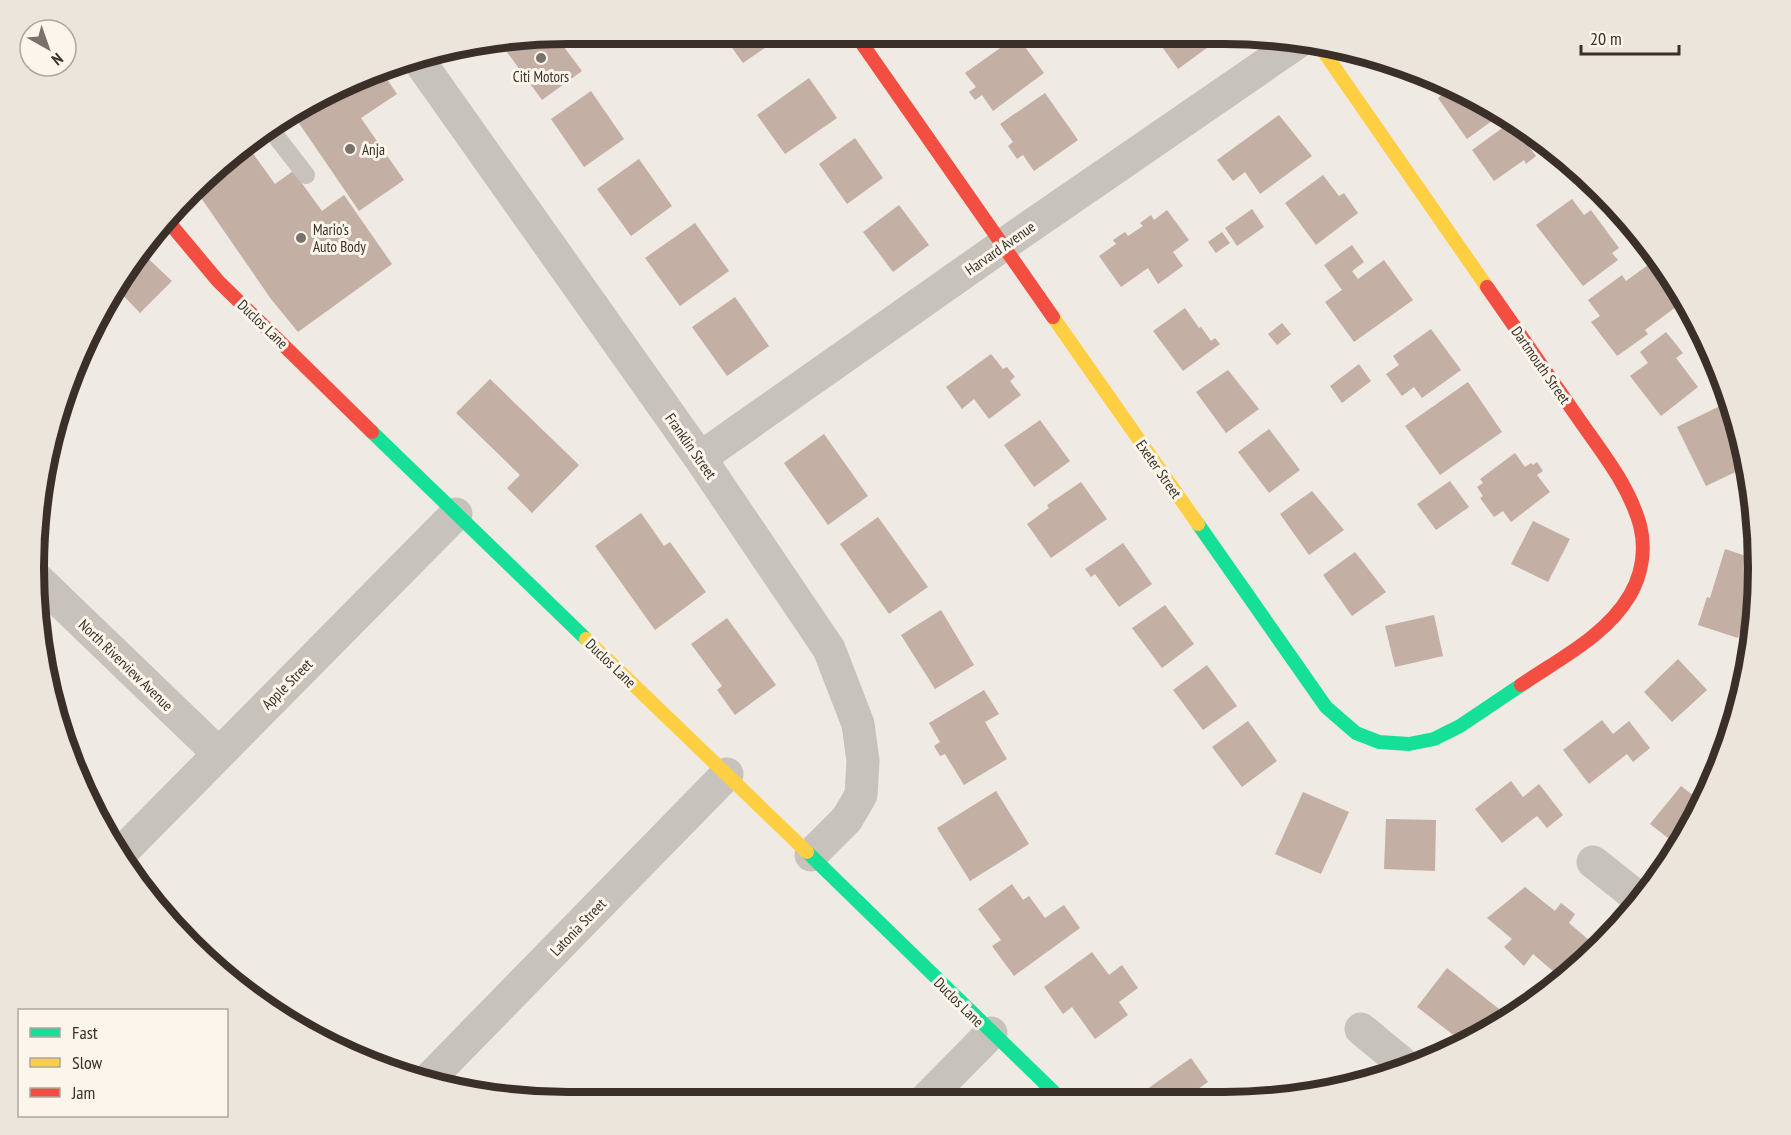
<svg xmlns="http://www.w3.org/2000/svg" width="1791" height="1135" viewBox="0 0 1791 1135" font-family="'PT Sans Narrow',sans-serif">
	<rect width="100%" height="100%" fill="#efeae3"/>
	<!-- building -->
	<path fill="#c3afa4" d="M 722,34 L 785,34 L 743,63 Z
		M 555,35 L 582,71 L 542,100 L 501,44 Z
		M 1017,36 L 1044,73 L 993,111 L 982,95 L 975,100 L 969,92 L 976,87 L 965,73 Z
		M 1155,37 L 1222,37 L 1178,69 Z
		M 380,69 L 397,94 L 361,118 L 404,180 L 359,211 L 292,113 Z
		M 809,78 L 837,118 L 785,154 L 757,115 Z
		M 1452,88 L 1500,115 L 1467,139 L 1438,98 Z
		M 591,91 L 624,139 L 584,167 L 551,119 Z
		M 1045,93 L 1078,140 L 1034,171 L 1023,155 L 1017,159 L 1008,146 L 1013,142 L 1000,124 Z
		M 1279,115 L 1312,156 L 1260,194 L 1245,172 L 1233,181 L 1217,160 Z
		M 1505,126 L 1511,135 L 1517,131 L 1536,156 L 1526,164 L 1524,160 L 1494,181 L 1472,150 Z
		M 855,138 L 883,178 L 847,204 L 819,164 Z
		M 247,145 L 275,184 L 293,171 L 322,211 L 344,195 L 392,264 L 298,332 L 271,299 L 197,192 Z
		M 639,159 L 672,206 L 631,236 L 597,189 Z
		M 1323,175 L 1339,196 L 1344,193 L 1358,213 L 1316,245 L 1285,203 Z
		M 1572,199 L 1584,215 L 1591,210 L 1619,248 L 1612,253 L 1618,260 L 1583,286 L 1536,225 Z
		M 899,205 L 929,245 L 893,272 L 863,232 Z
		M 1252,209 L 1264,227 L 1237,246 L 1225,228 Z
		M 1167,210 L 1189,240 L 1173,252 L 1183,266 L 1158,284 L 1148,268 L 1121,287 L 1099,256 L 1116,244 L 1113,240 L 1125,232 L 1128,236 L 1143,226 L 1140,223 L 1151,215 L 1154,220 Z
		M 695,223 L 729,271 L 680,306 L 645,258 Z
		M 1222,232 L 1230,243 L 1216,253 L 1208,242 Z
		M 1352,245 L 1364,262 L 1352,271 L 1358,279 L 1384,260 L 1413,300 L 1354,342 L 1325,302 L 1342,290 L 1324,265 Z
		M 139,250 L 172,281 L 140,313 L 118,290 Z
		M 1655,260 L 1684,301 L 1645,330 L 1648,334 L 1617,356 L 1591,322 L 1600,316 L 1588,300 L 1622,275 L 1626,281 Z
		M 735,297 L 769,346 L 727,376 L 692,327 Z
		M 1185,308 L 1199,328 L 1201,327 L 1211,341 L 1215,338 L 1220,344 L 1183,371 L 1153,331 Z
		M 1282,323 L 1291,334 L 1277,345 L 1268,334 Z
		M 1431,329 L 1461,370 L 1422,398 L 1414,387 L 1402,396 L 1386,374 L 1399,365 L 1393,356 Z
		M 1666,332 L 1683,353 L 1676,358 L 1698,387 L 1661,416 L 1630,376 L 1648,363 L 1640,352 Z
		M 991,354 L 1003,369 L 1007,367 L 1015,377 L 1010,381 L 1021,395 L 989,419 L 974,399 L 962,409 L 946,387 Z
		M 1359,364 L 1371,381 L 1342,403 L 1330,386 Z
		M 1228,370 L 1259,409 L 1226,433 L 1196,392 Z
		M 490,379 L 579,465 L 532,513 L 507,488 L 520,475 L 456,413 Z
		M 1468,382 L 1502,432 L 1440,475 L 1405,426 Z
		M 65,389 L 71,395 L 60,407 L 61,395 Z
		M 1722,405 L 1741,443 L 1746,467 L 1706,486 L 1677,427 Z
		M 1040,420 L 1070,461 L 1034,487 L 1004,445 Z
		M 1269,429 L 1300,470 L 1269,493 L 1238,452 Z
		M 824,434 L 868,496 L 828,525 L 784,463 Z
		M 1515,453 L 1525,467 L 1531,463 L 1533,465 L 1537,462 L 1543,471 L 1537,475 L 1550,492 L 1511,522 L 1503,511 L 1494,517 L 1480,498 L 1483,496 L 1477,487 L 1483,483 L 1480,479 Z
		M 1450,481 L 1469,507 L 1436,530 L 1417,504 Z
		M 1081,482 L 1107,519 L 1051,558 L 1027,524 L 1049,508 L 1047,505 Z
		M 1312,491 L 1344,530 L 1309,555 L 1280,514 Z
		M 641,513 L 664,546 L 670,542 L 706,592 L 655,630 L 595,546 Z
		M 878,517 L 928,587 L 889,614 L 840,544 Z
		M 1533,521 L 1570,539 L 1548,582 L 1511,564 Z
		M 1123,543 L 1152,584 L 1119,607 L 1095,574 L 1091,577 L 1085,569 Z
		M 1725,549 L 1755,559 L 1756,582 L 1738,638 L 1698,625 L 1707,597 L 1710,598 Z
		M 1355,552 L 1386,592 L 1352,616 L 1323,575 Z
		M 1165,605 L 1194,644 L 1162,668 L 1132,628 Z
		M 941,610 L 974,665 L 935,689 L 901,635 Z
		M 1434,615 L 1443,656 L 1395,667 L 1385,626 Z
		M 727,618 L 776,685 L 735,715 L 717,690 L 722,686 L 691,644 Z
		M 1678,659 L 1707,690 L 1672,722 L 1644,692 Z
		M 1207,665 L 1237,706 L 1203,730 L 1173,690 Z
		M 984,690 L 999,714 L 985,722 L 1007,759 L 964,785 L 945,754 L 940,756 L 934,746 L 940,742 L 929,723 Z
		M 1602,720 L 1613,734 L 1629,721 L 1650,748 L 1633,762 L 1627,754 L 1589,784 L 1563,750 Z
		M 1248,721 L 1277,761 L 1242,787 L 1212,747 Z
		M 1511,781 L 1523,797 L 1539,784 L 1563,815 L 1547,828 L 1537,816 L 1502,843 L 1475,809 Z
		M 1681,786 L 1703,803 L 1677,845 L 1650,824 Z
		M 996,791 L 1029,844 L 970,881 L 937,828 Z
		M 1303,792 L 1349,812 L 1321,874 L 1275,854 Z
		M 1386,819 L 1436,820 L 1435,871 L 1384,869 Z
		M 1012,884 L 1023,900 L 1029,896 L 1045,918 L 1064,905 L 1080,928 L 1014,976 L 992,946 L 1001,940 L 978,909 Z
		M 1525,887 L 1555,911 L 1561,903 L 1575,914 L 1569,923 L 1590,941 L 1560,977 L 1533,954 L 1524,966 L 1504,947 L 1512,939 L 1487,918 Z
		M 1092,952 L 1109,975 L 1122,965 L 1138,988 L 1119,1002 L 1128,1015 L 1095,1039 L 1072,1007 L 1063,1014 L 1044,987 Z
		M 1447,968 L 1499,1009 L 1479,1035 L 1465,1044 L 1417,1007 Z
		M 1191,1058 L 1208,1082 L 1182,1100 L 1149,1100 L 1143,1092 Z"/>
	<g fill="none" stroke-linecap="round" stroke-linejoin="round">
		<!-- lane -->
		<path stroke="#c8c2bc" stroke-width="18" d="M 268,126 L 306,175"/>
		<!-- street -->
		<path stroke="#c8c2bc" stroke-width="33" d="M 417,58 L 700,458 L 829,649 L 858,724 L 863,761 L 861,795 L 847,819 L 811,855
			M 700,458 L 1003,245 L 1301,40
			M 34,576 L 218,753
			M 119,855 L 456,514
			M 1593,862 L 1641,900
			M 1361,1029 L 1407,1067
			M 429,1079 L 727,774
			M 926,1099 L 991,1033"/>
		<!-- fast -->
		<path stroke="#16e098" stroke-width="14" d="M 372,432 L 586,639
			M 1198,524 L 1326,707 L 1356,733 L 1379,742 L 1409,744 L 1434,739 L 1460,726 L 1521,685
			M 807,852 L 1062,1100"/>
		<!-- slow -->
		<path stroke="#ffcf43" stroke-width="14" d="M 1319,45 L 1487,287
			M 1053,317 L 1198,524
			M 586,639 L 807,852"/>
		<!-- jam -->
		<path stroke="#f24e42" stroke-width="14" d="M 856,35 L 1053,317
			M 167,220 L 218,281 L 372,432
			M 1487,287 C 1517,330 1546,372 1576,415 C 1600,450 1628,483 1640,525 C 1646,549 1642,574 1630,595 C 1606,636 1559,659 1521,685"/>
	</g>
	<!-- markers -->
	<g fill="#79716a" stroke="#fbf5eb" stroke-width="2">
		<circle cx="541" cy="58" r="6"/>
		<circle cx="350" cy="149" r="6"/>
		<circle cx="301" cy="238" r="6"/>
	</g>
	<g text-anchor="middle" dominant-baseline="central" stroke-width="6" stroke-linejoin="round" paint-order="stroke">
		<!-- poi labels -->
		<g font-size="15" fill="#3a3029" stroke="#fbf5eb" text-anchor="start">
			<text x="541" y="76" text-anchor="middle">Citi Motors</text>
			<text x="362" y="149">Anja</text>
			<text x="313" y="229">Mario's<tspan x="313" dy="17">Auto Body</tspan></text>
		</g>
		<!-- street labels -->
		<g font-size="15" fill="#3a3029" stroke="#fbf5eb">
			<text transform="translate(1000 248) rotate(-35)">Harvard Avenue</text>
			<text transform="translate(263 324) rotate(44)">Duclos Lane</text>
			<text transform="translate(1541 365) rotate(55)">Dartmouth Street</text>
			<text transform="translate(691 446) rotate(55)">Franklin Street</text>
			<text transform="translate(1159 469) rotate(55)">Exeter Street</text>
			<text transform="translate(611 663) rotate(44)">Duclos Lane</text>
			<text transform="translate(126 665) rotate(44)">North Riverview Avenue</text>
			<text transform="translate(287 684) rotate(-45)">Apple Street</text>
			<text transform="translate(578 927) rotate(-46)">Latonia Street</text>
			<text transform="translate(959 1002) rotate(45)">Duclos Lane</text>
		</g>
	</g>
	<!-- crop -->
	<path d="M0 0H1791V1135H0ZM568 44H1224A524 524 0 0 1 1748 568V568A524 524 0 0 1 1224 1092H568A524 524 0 0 1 44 568V568A524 524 0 0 1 568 44Z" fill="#ece5db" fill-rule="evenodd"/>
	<path fill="none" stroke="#3a3029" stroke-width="8" d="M568 44H1224A524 524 0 0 1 1748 568V568A524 524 0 0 1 1224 1092H568A524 524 0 0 1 44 568V568A524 524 0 0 1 568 44Z"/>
	<!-- legend -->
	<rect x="18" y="1009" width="210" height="108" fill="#fbf5eb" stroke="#aea69d" stroke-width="1.5"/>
	<rect x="30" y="1028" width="30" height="9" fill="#16e098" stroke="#aea69d" stroke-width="1.5"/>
	<text x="72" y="1039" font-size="18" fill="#3a3029">Fast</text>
	<rect x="30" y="1058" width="30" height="9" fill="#ffcf43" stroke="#aea69d" stroke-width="1.5"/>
	<text x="72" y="1069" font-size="18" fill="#3a3029">Slow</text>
	<rect x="30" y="1088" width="30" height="9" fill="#f24e42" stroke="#aea69d" stroke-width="1.5"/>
	<text x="72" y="1099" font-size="18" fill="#3a3029">Jam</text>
	<!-- north arrow -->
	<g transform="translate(48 48) rotate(140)"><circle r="28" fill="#fbf5eb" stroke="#aea69d" stroke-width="1.5"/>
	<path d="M0-4.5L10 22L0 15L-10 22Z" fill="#79716a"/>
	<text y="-9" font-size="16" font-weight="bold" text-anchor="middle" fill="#3a3029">N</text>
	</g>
	<!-- scale -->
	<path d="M1581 45v9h98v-9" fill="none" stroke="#3a3029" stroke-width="3"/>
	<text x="1590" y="45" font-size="18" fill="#3a3029" stroke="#fbf5eb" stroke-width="4.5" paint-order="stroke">20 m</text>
</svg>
